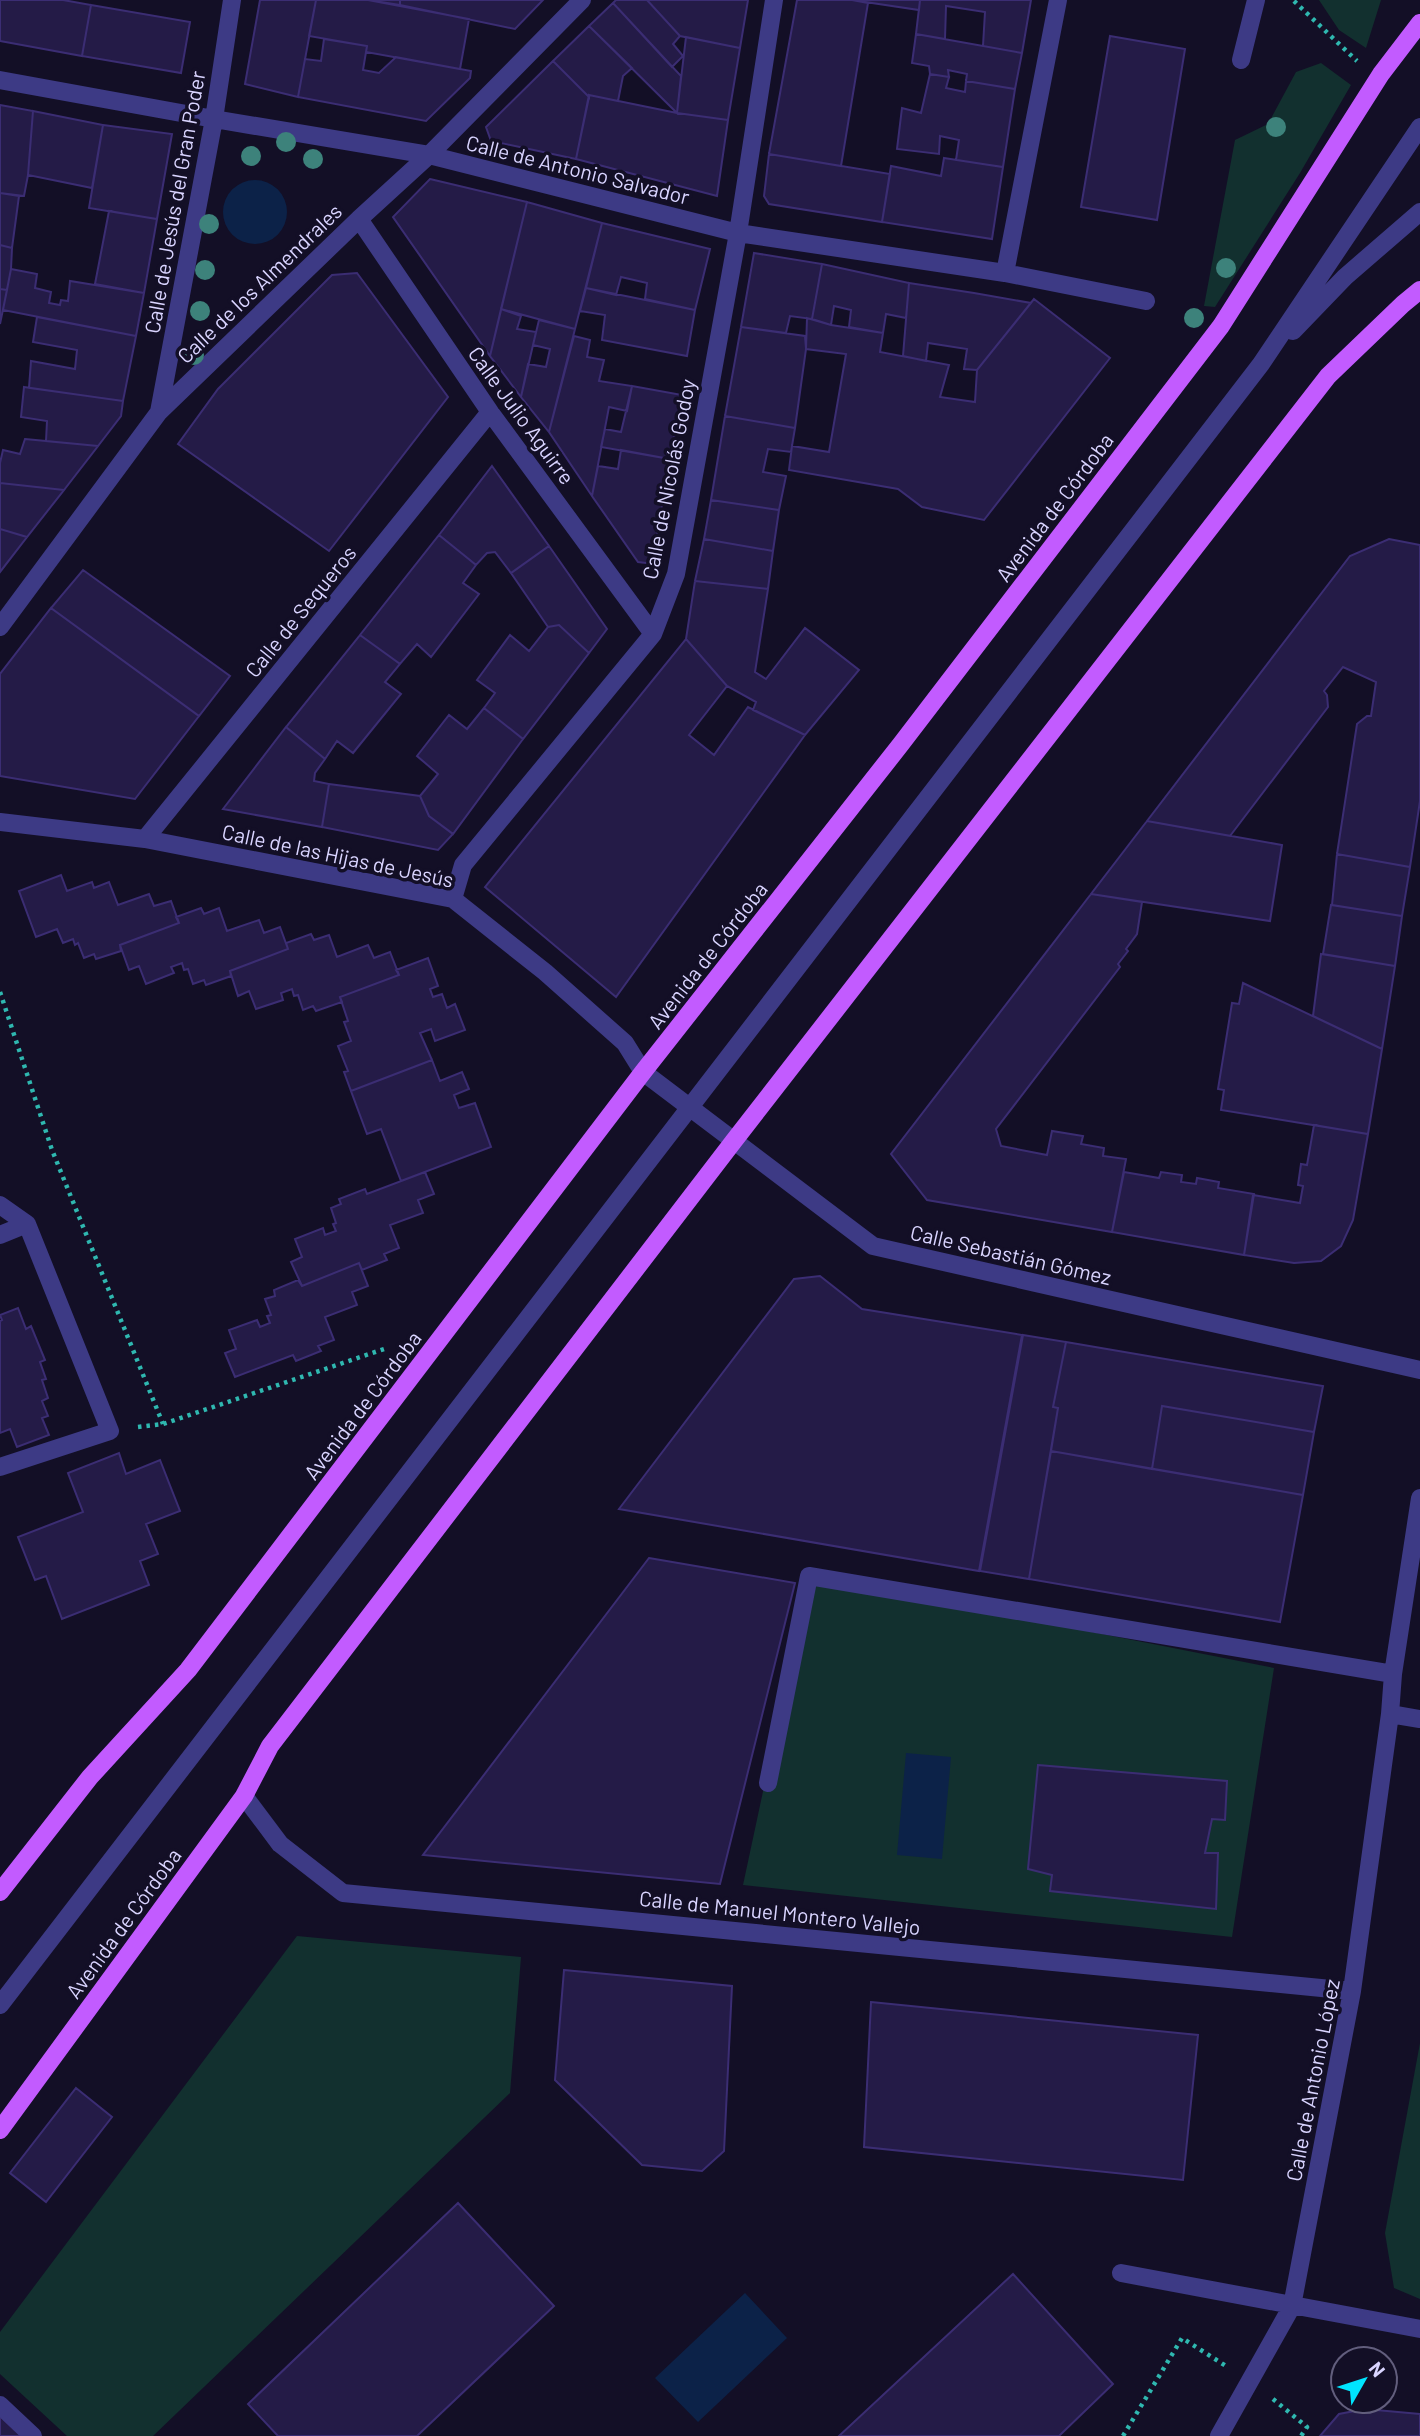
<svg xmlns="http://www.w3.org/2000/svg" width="1420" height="2436" viewBox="0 0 1420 2436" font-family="Barlow,sans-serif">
	<rect width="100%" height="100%" fill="#130f26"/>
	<!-- green -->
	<path fill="#12302f" d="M 1319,0 L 1381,0 L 1366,48 L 1339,30 Z
		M 1321,63 L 1351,85 L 1300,173 L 1215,307 L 1204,306 L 1235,140 L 1268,124 L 1296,72 Z
		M 809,1576 L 1274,1668 L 1232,1937 L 743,1885 Z
		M 297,1936 L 521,1957 L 510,2093 L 153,2436 L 67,2436 L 0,2374 L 0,2332 Z
		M 1420,2043 L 1420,2299 L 1394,2288 L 1385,2233 Z"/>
	<!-- water -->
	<path fill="#0c2248" d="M223 212a32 32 0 1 1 64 0a32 32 0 1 1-64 0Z
		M 906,1753 L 951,1757 L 942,1859 L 897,1855 Z
		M 745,2293 L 787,2338 L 698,2422 L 655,2378 Z"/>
	<!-- building -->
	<path fill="#241b47" stroke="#3b2d73" stroke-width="2" d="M 0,0 L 63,0 L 91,5 L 82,56 L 0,41 Z
		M 260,0 L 316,0 L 298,97 L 245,84 Z
		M 316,0 L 368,0 L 469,19 L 460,69 L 366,52 L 367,46 L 309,36 Z
		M 368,0 L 400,0 L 400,5 Z
		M 400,0 L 543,0 L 515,29 L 400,5 Z
		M 616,0 L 647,0 L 680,36 L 673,44 L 683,56 L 672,67 L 613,3 Z
		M 647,0 L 748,0 L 740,48 L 680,36 Z
		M 797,0 L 852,0 L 868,3 L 841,166 L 769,154 Z
		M 852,0 L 920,0 L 919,10 Z
		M 920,0 L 1031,0 L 1022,53 L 983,46 L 985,12 L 946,6 L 945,39 L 916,34 Z
		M 613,3 L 681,76 L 677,113 L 589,26 Z
		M 91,5 L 190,22 L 181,73 L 82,56 Z
		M 589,26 L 632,68 L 623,76 L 618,101 L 589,95 L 589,97 L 553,61 Z
		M 916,34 L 1022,53 L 1015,89 L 966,81 L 967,74 L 948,70 L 949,77 L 930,74 L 929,66 L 912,63 Z
		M 1110,36 L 1185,49 L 1157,220 L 1081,207 Z
		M 686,37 L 740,48 L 728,120 L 677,113 Z
		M 324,39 L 367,46 L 363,70 L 379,73 L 396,57 L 471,71 L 470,78 L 426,121 L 298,97 L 305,59 L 321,61 Z
		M 553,61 L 589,97 L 576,159 L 491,141 L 486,127 Z
		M 930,74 L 949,77 L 946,88 L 965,92 L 966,81 L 1015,89 L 1003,167 L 956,160 L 959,140 L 940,136 L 939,154 L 897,149 L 902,108 L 921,113 Z
		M 589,95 L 677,113 L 728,120 L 717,196 L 576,159 Z
		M 0,105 L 33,111 L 28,175 L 24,196 L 0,193 Z
		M 33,111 L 103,125 L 92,188 L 28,175 Z
		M 103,125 L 172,134 L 157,219 L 89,208 Z
		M 769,154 L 890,174 L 882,222 L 769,204 L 764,196 Z
		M 944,158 L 1003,167 L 992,239 L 882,222 L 891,166 L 941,176 Z
		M 430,179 L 527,202 L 490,356 L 393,217 Z
		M 0,193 L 19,196 L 12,248 L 0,245 Z
		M 527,202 L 602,223 L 575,329 L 501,309 Z
		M 109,211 L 157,219 L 144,293 L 95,284 Z
		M 602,223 L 710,249 L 695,310 L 645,299 L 647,283 L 621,277 L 616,295 L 586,288 Z
		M 0,245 L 12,248 L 11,269 L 7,290 L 0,289 Z
		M 754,253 L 822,264 L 812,319 L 790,316 L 786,333 L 741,327 Z
		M 822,264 L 909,283 L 906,318 L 886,314 L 883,333 L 849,327 L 851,310 L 834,306 L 831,325 L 812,319 Z
		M 11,269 L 37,274 L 35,288 L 51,292 L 49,303 L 60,305 L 61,300 L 68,301 L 70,281 L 144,293 L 136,336 L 3,310 Z
		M 357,273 L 448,397 L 329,551 L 178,444 L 218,389 L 332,275 Z
		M 909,283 L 974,293 L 1031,303 L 977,370 L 964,369 L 967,349 L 928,343 L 926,361 L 903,356 Z
		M 586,288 L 695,310 L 687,356 L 602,340 L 605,315 L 580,311 Z
		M 0,289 L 7,290 L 0,324 Z
		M 1034,299 L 1110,358 L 984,520 L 922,507 L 898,489 L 789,470 L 792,446 L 829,452 L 846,354 L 806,349 L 807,318 L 831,325 L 883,333 L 880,352 L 949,365 L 940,397 L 975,402 L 977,370 Z
		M 501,309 L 521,316 L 517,329 L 536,332 L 521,397 L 490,356 Z
		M 37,317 L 136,336 L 123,401 L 29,388 L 31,361 L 75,369 L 77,350 L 33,342 Z
		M 539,320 L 575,329 L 549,432 L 521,397 L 528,364 L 546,367 L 550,349 L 533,345 Z
		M 741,327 L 805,336 L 806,349 L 795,428 L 725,416 Z
		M 574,336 L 590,340 L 587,357 L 604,360 L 599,381 L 632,386 L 627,411 L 609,407 L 592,496 L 549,432 Z
		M 632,386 L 682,395 L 670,459 L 601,447 L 605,429 L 621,432 Z
		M 24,387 L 123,401 L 121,416 L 98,446 L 46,441 L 47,421 L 21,417 Z
		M 725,416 L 795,428 L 791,452 L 768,449 L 763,472 L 786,476 L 779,510 L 711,500 Z
		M 25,439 L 46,441 L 98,446 L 64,490 L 0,483 L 0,463 L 3,450 L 20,454 Z
		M 621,450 L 670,459 L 653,558 L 646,563 L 638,562 L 592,496 L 598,466 L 618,469 Z
		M 492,466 L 549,546 L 511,573 L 495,552 L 487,553 L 476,565 L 439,535 Z
		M 0,483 L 64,490 L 27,537 L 0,529 Z
		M 711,500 L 779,510 L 773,551 L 704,539 Z
		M 0,529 L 27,537 L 0,572 Z
		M 439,535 L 476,565 L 463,583 L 479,594 L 431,657 L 417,644 L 400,664 L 360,635 Z
		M 704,539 L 773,551 L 768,589 L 695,581 Z
		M 1389,539 L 1420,545 L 1420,801 L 1410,867 L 1337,854 L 1357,724 L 1367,716 L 1371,716 L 1376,682 L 1343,667 L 1324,691 L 1327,695 L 1328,707 L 1230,836 L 1147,821 L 1350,556 Z
		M 549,546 L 607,629 L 589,653 L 559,625 L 548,627 L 511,573 Z
		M 83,570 L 230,676 L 199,716 L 51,608 Z
		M 695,581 L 768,589 L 755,672 L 766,679 L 805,628 L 859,670 L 805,735 L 753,710 L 756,702 L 727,686 L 686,639 Z
		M 51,608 L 199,716 L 135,799 L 0,776 L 0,674 Z
		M 559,625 L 589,653 L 523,739 L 484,708 L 495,693 L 477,680 L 510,635 L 529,651 L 548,627 Z
		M 360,635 L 400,664 L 385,682 L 401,694 L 353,753 L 337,741 L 325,759 L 286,727 Z
		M 686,639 L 727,686 L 689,735 L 714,755 L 748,707 L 805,735 L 616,997 L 485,887 Z
		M 484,708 L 523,739 L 453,834 L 429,816 L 420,796 L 438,774 L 417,756 L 449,715 L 467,729 Z
		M 286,727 L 325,759 L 315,773 L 314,781 L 329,784 L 322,827 L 223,809 Z
		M 329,784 L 420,796 L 429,816 L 453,834 L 438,850 L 322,827 Z
		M 1147,821 L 1282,845 L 1270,921 L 1091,894 Z
		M 1337,854 L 1410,867 L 1402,916 L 1332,905 Z
		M 61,875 L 67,891 L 92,882 L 94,888 L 109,882 L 118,905 L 149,894 L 154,906 L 171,901 L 179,923 L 120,945 L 121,951 L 96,959 L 94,954 L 84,958 L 78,943 L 75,945 L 73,939 L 63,943 L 57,929 L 36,937 L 19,891 Z
		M 1091,894 L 1142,902 L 1137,934 L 1126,949 L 1128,951 L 1118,964 L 1120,967 L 996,1129 L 1001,1146 L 1047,1155 L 1052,1131 L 1083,1136 L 1081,1144 L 1104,1148 L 1103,1156 L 1126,1159 L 1112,1232 L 927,1200 L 891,1154 Z
		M 1331,905 L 1402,916 L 1395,966 L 1323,954 Z
		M 201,908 L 204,914 L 219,908 L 227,931 L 259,920 L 264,933 L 280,927 L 288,949 L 230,971 L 231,976 L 206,985 L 204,980 L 193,984 L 188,969 L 184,970 L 182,963 L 171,967 L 174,973 L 146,984 L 139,966 L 129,970 L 120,945 L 179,923 L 176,917 Z
		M 311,934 L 314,940 L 329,935 L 337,957 L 368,945 L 374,958 L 390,952 L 399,975 L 340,997 L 342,1002 L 316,1011 L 313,1006 L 303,1010 L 298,995 L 294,996 L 292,989 L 281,993 L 283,1000 L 256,1009 L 249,991 L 238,996 L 230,971 L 288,949 L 286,943 Z
		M 1321,954 L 1395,966 L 1382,1049 L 1313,1016 Z
		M 428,958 L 438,986 L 430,989 L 433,997 L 442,994 L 447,1008 L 455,1004 L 465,1030 L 435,1041 L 431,1029 L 420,1033 L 432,1060 L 351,1091 L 344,1072 L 348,1071 L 338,1046 L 351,1041 L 344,1022 L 348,1021 L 340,997 L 399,975 L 396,970 Z
		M 1243,983 L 1382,1049 L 1368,1134 L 1221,1110 L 1224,1090 L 1218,1089 L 1232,1003 L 1239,1004 Z
		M 432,1060 L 440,1081 L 462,1072 L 469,1089 L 454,1095 L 459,1108 L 475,1103 L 491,1147 L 401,1181 L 381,1129 L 367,1134 L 351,1091 Z
		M 1314,1125 L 1368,1134 L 1353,1220 L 1341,1246 L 1321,1261 L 1294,1263 L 1244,1255 L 1253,1195 L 1300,1203 L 1303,1186 L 1298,1185 L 1301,1164 L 1307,1165 Z
		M 425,1172 L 434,1194 L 418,1200 L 423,1213 L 390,1225 L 399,1248 L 384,1254 L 387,1260 L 362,1270 L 359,1263 L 302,1286 L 291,1262 L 302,1257 L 295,1239 L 323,1228 L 325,1235 L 336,1231 L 333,1224 L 336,1223 L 331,1208 L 341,1204 L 339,1199 L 365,1189 L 367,1194 Z
		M 1124,1172 L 1159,1178 L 1161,1172 L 1182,1175 L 1181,1182 L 1196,1184 L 1197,1178 L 1219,1182 L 1218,1188 L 1254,1194 L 1244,1255 L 1112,1232 Z
		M 359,1263 L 368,1286 L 352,1292 L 357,1305 L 325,1317 L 334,1340 L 318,1346 L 321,1351 L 296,1361 L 293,1355 L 235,1377 L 225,1353 L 236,1349 L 229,1330 L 257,1320 L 260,1327 L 270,1323 L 267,1316 L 271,1315 L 265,1299 L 275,1296 L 274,1290 L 298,1280 L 302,1286 Z
		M 820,1276 L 862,1309 L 1022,1335 L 979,1571 L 619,1509 L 794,1279 Z
		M 18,1308 L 26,1329 L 31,1326 L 45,1360 L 40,1362 L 46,1379 L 42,1380 L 48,1398 L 42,1401 L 48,1416 L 42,1418 L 49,1435 L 17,1447 L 10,1429 L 0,1433 L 0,1321 L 2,1320 L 0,1315 Z
		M 1023,1335 L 1066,1342 L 1053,1407 L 1058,1408 L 1029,1579 L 980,1571 Z
		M 1066,1342 L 1323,1386 L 1314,1432 L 1162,1406 L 1152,1469 L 1051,1451 L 1058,1408 L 1053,1407 Z
		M 1162,1406 L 1314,1432 L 1303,1495 L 1152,1469 Z
		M 1051,1451 L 1303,1495 L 1280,1622 L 1029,1579 Z
		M 119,1453 L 126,1474 L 160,1460 L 180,1511 L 146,1524 L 158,1554 L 140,1561 L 149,1585 L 62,1619 L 46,1576 L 35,1580 L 18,1537 L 83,1512 L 68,1473 Z
		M 649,1558 L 795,1583 L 720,1884 L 423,1855 Z
		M 1038,1765 L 1227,1781 L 1225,1820 L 1212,1819 L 1205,1853 L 1218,1853 L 1216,1909 L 1050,1891 L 1052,1875 L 1028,1869 Z
		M 564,1970 L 732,1986 L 724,2151 L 702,2171 L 642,2165 L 555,2080 Z
		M 871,2002 L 1198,2035 L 1183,2180 L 864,2147 Z
		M 76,2088 L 112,2117 L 46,2202 L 10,2173 Z
		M 458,2203 L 554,2306 L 417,2436 L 278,2436 L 248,2404 Z
		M 1013,2274 L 1113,2384 L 1059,2436 L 839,2436 Z
		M 1365,2409 L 1420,2414 L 1420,2436 L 1320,2436 L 1339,2414 Z
		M 0,2416 L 21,2436 L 0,2436 Z"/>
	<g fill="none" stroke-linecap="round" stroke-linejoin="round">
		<!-- path -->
		<path stroke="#2fb8b0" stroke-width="4.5" stroke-dasharray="3.5 5" stroke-linecap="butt" d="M 1294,1 L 1357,61
			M 0,992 L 52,1150 L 163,1424
			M 138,1427 L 163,1424 L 384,1349
			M 1273,2399 L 1307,2427 L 1301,2436
			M 1123,2436 L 1182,2338 L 1226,2366"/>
		<!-- minor -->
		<path stroke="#3d3a85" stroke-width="18" d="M 1241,60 L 1256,0
			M 0,80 L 214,119 L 429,155 L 738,233 L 1005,273 L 1146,301
			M 359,219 L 490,412 L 653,634
			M 1005,273 L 1058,0
			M 1293,331 L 1345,277 L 1420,212
			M 159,412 L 214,119 L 232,0
			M 0,627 L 159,412 L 359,219 L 429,155 L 582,0
			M 0,822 L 145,839 L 453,899 L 545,972 L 625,1043 L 643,1072 L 873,1246 L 1420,1370
			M 145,839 L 490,412
			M 453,899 L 463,865 L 653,634 L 676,574 L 738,233 L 774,0
			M 0,1205 L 27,1224 L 110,1431 L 0,1467
			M 0,1235 L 27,1224
			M 1390,1714 L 1420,1719
			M 768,1783 L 809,1576 L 1393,1674
			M 244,1796 L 280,1844 L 343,1893 L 1352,1991
			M 0,2005 L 1261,364 L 1420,127
			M 1121,2273 L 1420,2329
			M 0,2405 L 33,2436
			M 1219,2436 L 1292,2306 L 1352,1991 L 1390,1714 L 1393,1674 L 1420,1498"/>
		<!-- major -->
		<path stroke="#c25bff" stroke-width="18" d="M 0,1892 L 90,1777 L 188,1670 L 643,1072 L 901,744 L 1221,326 L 1381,74 L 1420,23
			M 0,2130 L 244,1796 L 270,1746 L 733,1142 L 1328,376 L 1403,304 L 1420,290"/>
	</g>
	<!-- trees -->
	<g fill="#3d827b">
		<circle cx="1276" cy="127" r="10"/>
		<circle cx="286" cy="142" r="10"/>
		<circle cx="251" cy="156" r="10"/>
		<circle cx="313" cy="159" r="10"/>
		<circle cx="209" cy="224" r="10"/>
		<circle cx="1226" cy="268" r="10"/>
		<circle cx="205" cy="270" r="10"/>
		<circle cx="200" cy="311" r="10"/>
		<circle cx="1194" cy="318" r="10"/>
		<circle cx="194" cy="355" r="10"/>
	</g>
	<g text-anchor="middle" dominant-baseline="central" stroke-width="7" stroke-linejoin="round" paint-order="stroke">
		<!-- street labels -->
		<g font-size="21" fill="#d9d4ff" stroke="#130f26">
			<text transform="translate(578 169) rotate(14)">Calle de Antonio Salvador</text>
			<text transform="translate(174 202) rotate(-80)">Calle de Jesús del Gran Poder</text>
			<text transform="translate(259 283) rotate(-44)">Calle de los Almendrales</text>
			<text transform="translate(522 415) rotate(54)">Calle Julio Aguirre</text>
			<text transform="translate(668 479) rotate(-79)">Calle de Nicolás Godoy</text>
			<text transform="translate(1054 507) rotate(-53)">Avenida de Córdoba</text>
			<text transform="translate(300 611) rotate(-51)">Calle de Sequeros</text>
			<text transform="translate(338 855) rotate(12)">Calle de las Hijas de Jesús</text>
			<text transform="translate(707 955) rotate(-52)">Avenida de Córdoba</text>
			<text transform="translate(1011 1254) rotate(13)">Calle Sebastián Gómez</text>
			<text transform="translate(362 1405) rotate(-53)">Avenida de Córdoba</text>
			<text transform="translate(780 1912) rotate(6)">Calle de Manuel Montero Vallejo</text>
			<text transform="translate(123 1923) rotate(-54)">Avenida de Córdoba</text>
			<text transform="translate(1312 2080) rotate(-79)">Calle de Antonio López</text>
		</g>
	</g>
	<!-- north arrow -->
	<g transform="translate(1364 2380) rotate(51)"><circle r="33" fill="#130f26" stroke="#625e7d" stroke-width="2"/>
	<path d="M0-5L12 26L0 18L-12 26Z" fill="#00e5ff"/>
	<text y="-10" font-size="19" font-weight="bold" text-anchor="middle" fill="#d9d4ff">N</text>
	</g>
</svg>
